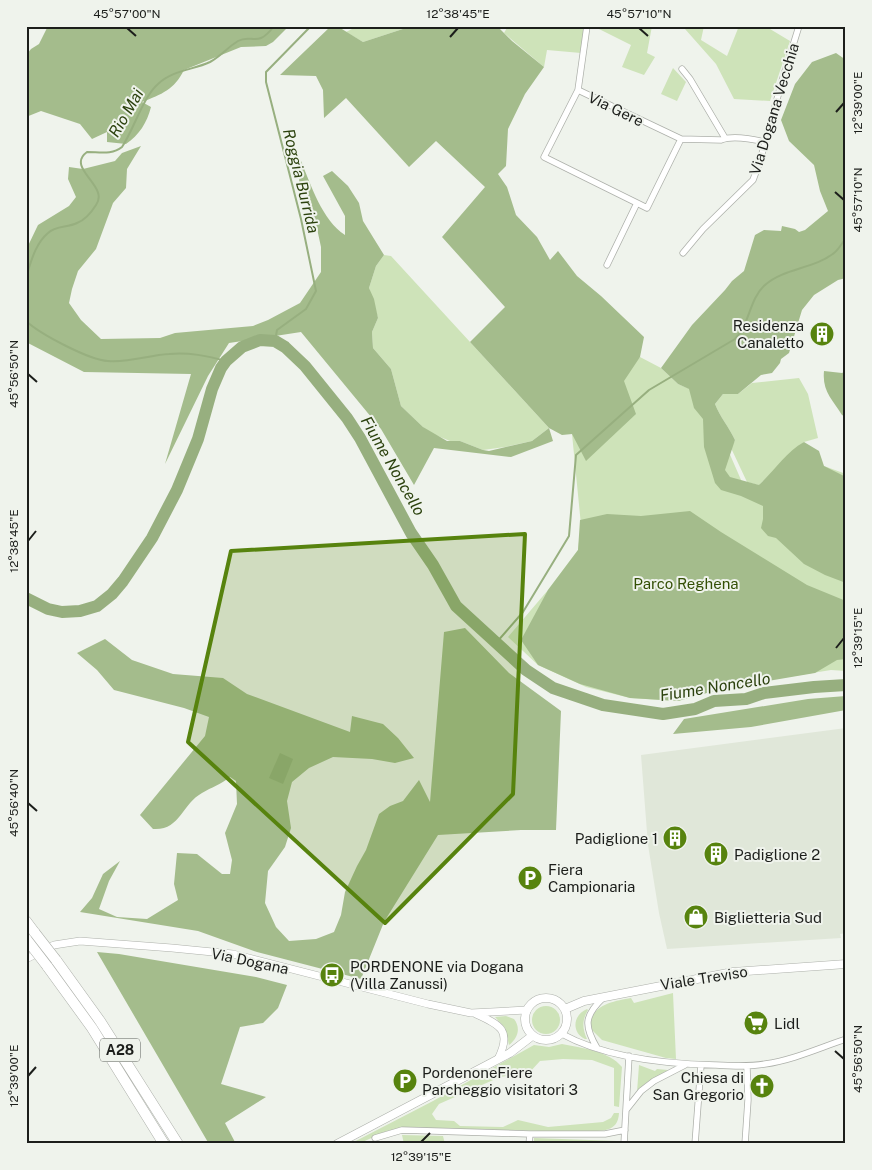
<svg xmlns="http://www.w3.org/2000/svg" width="872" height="1170" viewBox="0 0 872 1170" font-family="'Public Sans',sans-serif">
	<rect width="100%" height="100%" fill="#eff3ec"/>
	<!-- built -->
	<path fill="#e0e7d9" d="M 846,728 L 846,933 L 840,934 L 841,938 L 667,949 L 659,913 L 648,845 L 641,755 Z"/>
	<!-- green -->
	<path fill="#cee3b9" d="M 358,26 L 412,26 L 363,42 L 346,32 Z
		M 508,26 L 584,26 L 581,53 L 547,50 L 544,67 L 504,33 Z
		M 593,26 L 652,26 L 647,53 L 655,57 L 644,75 L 622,67 L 631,45 Z
		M 686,26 L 704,26 L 701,40 L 727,56 L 739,26 L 765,26 L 790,41 L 770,101 L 734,99 L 716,64 L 685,29 Z
		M 673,68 L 686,82 L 677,101 L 661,94 Z
		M 384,255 L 391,256 L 549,428 L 532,441 L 505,447 L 483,450 L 460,441 L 450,441 L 428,432 L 401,406 L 391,369 L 373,348 L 372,332 L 378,318 L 369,288 L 376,266 Z
		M 640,357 L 661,368 L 678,384 L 704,395 L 745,489 L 758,485 L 747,482 L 731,448 L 735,440 C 729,427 720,417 715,404 L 723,394 L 738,394 L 752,383 L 799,378 L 808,394 L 818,438 L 804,442 L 760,484 L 802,458 L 846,474 L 846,671 L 831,670 L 781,678 L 721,689 L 678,701 L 630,698 L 586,687 L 538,665 L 508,637 L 548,590 L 578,550 L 581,525 L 572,434 Z
		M 673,993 L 676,1059 L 666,1058 L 602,1040 L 590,1028 C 589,1005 614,1001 631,998 L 634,1003 Z
		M532 1020a14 14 0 1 1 28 0a14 14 0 1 1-28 0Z
		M 587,1009 L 588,1010 C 582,1020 582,1028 587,1039 L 585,1039 C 571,1032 573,1015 587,1009 Z
		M 506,1016 L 514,1019 C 521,1028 518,1038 509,1045 L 505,1028 L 495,1017 Z
		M 562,1044 C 582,1048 609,1051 622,1067 L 619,1107 L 614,1106 L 614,1068 L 592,1060 L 563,1059 L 540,1061 L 529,1073 L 500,1077 L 439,1104 L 432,1114 L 436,1120 L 454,1121 L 460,1126 L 503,1127 L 518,1120 L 548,1127 L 603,1122 L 611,1118 L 614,1113 L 619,1113 C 618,1133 602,1130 586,1132 L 402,1128 L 387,1131 L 358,1144 L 350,1144 L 433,1101 L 534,1045 L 549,1047 Z
		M 639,1065 L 655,1071 L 657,1069 L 668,1070 L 646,1083 L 637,1092 Z
		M 402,1135 L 443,1136 L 445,1144 L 404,1144 Z
		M 534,1138 L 617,1141 L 617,1144 L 534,1144 Z"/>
	<!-- forest -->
	<path fill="#a4bc8c" d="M 48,26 L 289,26 L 273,42 L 266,46 L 241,47 L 184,70 C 174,90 162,94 142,102 L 151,107 C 147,123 139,135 126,144 L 107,142 L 107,132 L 92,139 L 80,124 L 41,111 L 26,117 L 27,54 L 31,49 L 39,44 Z
		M 331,26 L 337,26 L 363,42 L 412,26 L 497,26 L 512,41 L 544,67 L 525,94 L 508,129 L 506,166 L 498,174 L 507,187 L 516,215 L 537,237 L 550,260 L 558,251 L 577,276 L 601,296 L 644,337 L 640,357 L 624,381 L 636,414 L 586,461 L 572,434 L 562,435 L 549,428 L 553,441 L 511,457 L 434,448 L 414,485 L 381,429 L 301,332 L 229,343 L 208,376 L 165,464 L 191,374 L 84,372 L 26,342 L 26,250 L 38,225 L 69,206 L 76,197 L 68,179 L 69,167 L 83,169 L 115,161 L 122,153 L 141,146 L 127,169 L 126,188 L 113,203 L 96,249 L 78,271 L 72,289 L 69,303 L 81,320 L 101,339 L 160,338 L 175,333 L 253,326 L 268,320 L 300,303 L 321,272 L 321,247 L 316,224 L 299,182 L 301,161 C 311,185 322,220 345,235 L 345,216 L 323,176 L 332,171 L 348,186 L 359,203 L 363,221 L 384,255 L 376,266 L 369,288 L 374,299 L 378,318 L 372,332 L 373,348 L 391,369 L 401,406 L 423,427 L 447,441 L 460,441 L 483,450 L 489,451 L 532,441 L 549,428 L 470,342 L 505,307 L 442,237 L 485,187 L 436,141 L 409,167 L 346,98 L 324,118 L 323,90 L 316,76 L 280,75 Z
		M 836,53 L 846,60 L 846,278 L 838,280 L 814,295 L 802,310 L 789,353 L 781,359 L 780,363 L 772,373 L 761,375 L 738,394 L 723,394 L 715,404 C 720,417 729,427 735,440 L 725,470 L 730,477 L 759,485 C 774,471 786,452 804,442 L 819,451 L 824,466 L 846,477 L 846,583 L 825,575 L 804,564 L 776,538 L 768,536 L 761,528 L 763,519 L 763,506 L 741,496 L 721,490 L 715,483 L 704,447 L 703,419 L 694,408 L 689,389 L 678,384 L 661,368 L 692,325 L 725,290 L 732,281 L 744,271 L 755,235 L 764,230 L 781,231 L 782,226 L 795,229 L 799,232 L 805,230 L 828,211 L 820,191 L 814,165 L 789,141 L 781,120 L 795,84 L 812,62 Z
		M 824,371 L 842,373 L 846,371 L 846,417 L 842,415 C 832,399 822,391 824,371 Z
		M 690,511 L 721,532 L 807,585 L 846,601 L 846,659 L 837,660 L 815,673 L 721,689 L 678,701 L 630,698 L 580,684 L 538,665 L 521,640 L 548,590 L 578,550 L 580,520 L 607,514 L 641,516 Z
		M 465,628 L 509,673 L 561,711 L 556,830 L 521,830 L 438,835 L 384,922 L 361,979 L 257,952 L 198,931 L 80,912 L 92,898 L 103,874 L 120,861 L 109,881 L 99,909 L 117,917 L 147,919 L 178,900 L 174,884 L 177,853 L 197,854 L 222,874 L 230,874 L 232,860 L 225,833 L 237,804 L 236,781 L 230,777 C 220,785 212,787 202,793 C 182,804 180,831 153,829 L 140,815 L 205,736 L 209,717 L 184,708 L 114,690 L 97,670 L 77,653 L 105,639 L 132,660 L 173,674 L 223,678 L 247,694 L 350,732 L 352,716 L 383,724 L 398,738 L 414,758 L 395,763 L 372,759 L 333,757 L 309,768 L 292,782 L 287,801 L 291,828 L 285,847 L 268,871 L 265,903 L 276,927 L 289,941 L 316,939 L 334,932 L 341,915 L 345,892 L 357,866 L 366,850 L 379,814 L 390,806 L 403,801 L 419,780 L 430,802 L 444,632 Z
		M 846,696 L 846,710 L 751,727 L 673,734 L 684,719 L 808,699 Z
		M 97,952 L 119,954 L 256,977 L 287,985 L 278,1008 L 263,1023 L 240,1027 L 221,1084 L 266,1097 L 225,1123 L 236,1144 L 209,1144 Z"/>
	<!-- water -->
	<path fill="#97af7f" d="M 280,753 L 293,759 L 283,784 L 269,778 Z"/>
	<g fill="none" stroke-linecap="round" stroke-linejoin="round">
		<!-- stream -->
		<path stroke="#97af7f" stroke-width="2" d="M 26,277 C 31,262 35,244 48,233 C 56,225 67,228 77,223 C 85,220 91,213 96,205 C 110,186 65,168 87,152 C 100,152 112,155 122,147 C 134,129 143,97 158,84 C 173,70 193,70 210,62 C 221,56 228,47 238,41 C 252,33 257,49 274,26
			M 26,321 C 40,334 89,360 108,361 C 129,363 149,355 169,354 C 189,352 207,356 226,361
			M 275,341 L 277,330 L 306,309 L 316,291 L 301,219 L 266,82 L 266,72 L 311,26
			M 496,643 L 523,612 L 569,536 L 576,455 L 649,390 L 735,339 C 750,324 749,299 765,285 C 784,268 814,269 834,253 C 839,249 842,243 846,238"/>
		<!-- river -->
		<path stroke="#97af7f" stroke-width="12" d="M 26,598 L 48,609 L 62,612 L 80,611 L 97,606 L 112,594 L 123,581 L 152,538 L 177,490 L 198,439 L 212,389 L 221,368 L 226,361 L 242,347 L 260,340 L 275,341 L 285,347 L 305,366 L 347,418 L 360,438 L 411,533 L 433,565 L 456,606 L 526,670 L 553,688 L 603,705 L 663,714 L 695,709 L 714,701 L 746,699 L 764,693 L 814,687 L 846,685"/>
		<defs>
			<path id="minor" d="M 682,69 L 690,79 L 725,138
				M 578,90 L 587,26
				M 637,203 L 544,157 L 578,90 L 681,139 L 721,140 C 733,135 752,139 765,142
				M 683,253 L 703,229 L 753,180 L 760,161 L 782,81 L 799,26
				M 607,265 L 637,203 L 647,208 L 681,139
				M 562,1034 C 606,1058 666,1064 715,1065 C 732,1066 748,1067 765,1064 C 793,1060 819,1048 846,1039
				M 597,1048 C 584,1026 584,1016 603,998
				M 626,1110 L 641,1091 L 654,1081 L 685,1065
				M 375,1138 L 402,1130 L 530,1134 L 605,1134 L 625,1130
				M 529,1144 L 530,1134
				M 624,1144 L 629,1056
				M 695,1144 L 701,1065
				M 745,1144 L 748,1100 L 747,1066"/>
			<path id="tertiary" d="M 26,959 L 54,945 L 80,941 L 172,948 L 233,954 L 428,1004 L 471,1013 L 527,1010
				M 476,1014 C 501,1025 512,1031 498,1059"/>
			<path id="secondary" d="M525 1019a21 21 0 1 1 42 0a21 21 0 1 1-42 0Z
				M 565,1009 L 584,1001 L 733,972 L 846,964
				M 337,1144 L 510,1053 L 532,1036"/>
			<path id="motorway" d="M 26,921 L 35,933
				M 56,960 L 100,1021 L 178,1144
				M 47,966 L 92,1028 L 164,1144"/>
		</defs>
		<!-- minor casing -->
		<use href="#minor" stroke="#adb0aa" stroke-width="7"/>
		<!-- tertiary casing -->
		<use href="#tertiary" stroke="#adb0aa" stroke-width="8"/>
		<!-- secondary casing -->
		<use href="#secondary" stroke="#adb0aa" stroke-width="9"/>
		<!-- motorway casing -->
		<use href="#motorway" stroke="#adb0aa" stroke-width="11"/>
		<!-- minor -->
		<use href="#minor" stroke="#fff" stroke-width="5.5"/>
		<!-- tertiary -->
		<use href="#tertiary" stroke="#fff" stroke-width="7"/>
		<!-- secondary -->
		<use href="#secondary" stroke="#fff" stroke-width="8"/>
		<!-- motorway -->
		<use href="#motorway" stroke="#fff" stroke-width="10"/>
		<defs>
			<path id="motorway-bridge" d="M 35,933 L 56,960
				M 27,940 L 47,966"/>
		</defs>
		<!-- motorway-bridge casing -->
		<use href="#motorway-bridge" stroke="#adb0aa" stroke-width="11" stroke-linecap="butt"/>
		<!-- motorway-bridge -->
		<use href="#motorway-bridge" stroke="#fff" stroke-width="10"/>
	</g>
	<!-- marked area -->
	<path fill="#57830e" fill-opacity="0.2" stroke="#57830e" stroke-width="4" stroke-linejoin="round" d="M 525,534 L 513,794 L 385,923 L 188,742 L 231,551 Z"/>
	<!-- ticks -->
	<path fill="none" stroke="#1c1e1b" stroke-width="2" d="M 127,28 L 136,36M 639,28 L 648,36M 450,37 L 458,28M 836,112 L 844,103M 835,192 L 844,200M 28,374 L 37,382M 28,541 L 36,531M 836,648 L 844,638M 28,803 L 37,811M 835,1051 L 844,1059M 28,1076 L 36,1067M 421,1142 L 430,1133"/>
	<!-- icons -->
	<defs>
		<symbol id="building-disc" viewBox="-11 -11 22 22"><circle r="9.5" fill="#57830e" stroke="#eff3ec"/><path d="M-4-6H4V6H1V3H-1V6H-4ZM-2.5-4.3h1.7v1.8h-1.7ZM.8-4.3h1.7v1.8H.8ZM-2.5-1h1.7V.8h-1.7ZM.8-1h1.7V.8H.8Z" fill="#fff"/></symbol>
		<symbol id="parking-disc" viewBox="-11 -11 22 22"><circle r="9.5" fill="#57830e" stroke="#eff3ec"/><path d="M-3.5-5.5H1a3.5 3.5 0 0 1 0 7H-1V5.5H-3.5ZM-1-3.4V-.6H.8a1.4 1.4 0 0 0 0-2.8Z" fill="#fff"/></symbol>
		<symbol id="shop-disc" viewBox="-11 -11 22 22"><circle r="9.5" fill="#57830e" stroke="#eff3ec"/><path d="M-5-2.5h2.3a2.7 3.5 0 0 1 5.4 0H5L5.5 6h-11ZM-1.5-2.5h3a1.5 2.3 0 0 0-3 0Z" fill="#fff"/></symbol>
		<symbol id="bus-disc" viewBox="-11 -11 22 22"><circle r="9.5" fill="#57830e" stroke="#eff3ec"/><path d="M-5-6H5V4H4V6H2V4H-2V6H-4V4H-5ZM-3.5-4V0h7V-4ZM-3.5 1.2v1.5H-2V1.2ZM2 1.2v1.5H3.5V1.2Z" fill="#fff"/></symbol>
		<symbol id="supermarket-disc" viewBox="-11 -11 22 22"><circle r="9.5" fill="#57830e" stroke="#eff3ec"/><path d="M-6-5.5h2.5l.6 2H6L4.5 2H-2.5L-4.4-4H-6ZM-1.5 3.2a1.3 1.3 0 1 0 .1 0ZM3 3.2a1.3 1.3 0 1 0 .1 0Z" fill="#fff"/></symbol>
		<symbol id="church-disc" viewBox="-11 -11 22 22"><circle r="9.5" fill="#57830e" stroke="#eff3ec"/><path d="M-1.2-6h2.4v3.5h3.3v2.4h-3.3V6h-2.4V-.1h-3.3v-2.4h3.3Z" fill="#fff"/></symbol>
	</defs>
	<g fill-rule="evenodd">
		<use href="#building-disc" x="808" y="320" width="28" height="28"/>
		<use href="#building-disc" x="661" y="824" width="28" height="28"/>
		<use href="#building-disc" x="702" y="840" width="28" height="28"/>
		<use href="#parking-disc" x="516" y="864" width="28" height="28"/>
		<use href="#shop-disc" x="682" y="903" width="28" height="28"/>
		<use href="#bus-disc" x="318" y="961" width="28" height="28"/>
		<use href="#supermarket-disc" x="742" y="1009" width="28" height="28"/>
		<use href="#parking-disc" x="391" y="1067" width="28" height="28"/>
		<use href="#church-disc" x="748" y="1072" width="28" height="28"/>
	</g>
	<g text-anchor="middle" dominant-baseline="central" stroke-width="4" stroke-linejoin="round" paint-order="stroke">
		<!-- shield labels -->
		<rect fill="#eff3ec" stroke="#5b5e5a" stroke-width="1" x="100" y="1038.5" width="40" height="23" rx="4"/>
		<g font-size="14" font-weight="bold" fill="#1c1e1b">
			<text x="120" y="1050">A28</text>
		</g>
		<!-- street labels -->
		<g font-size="15" fill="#1c1e1b" stroke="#eff3ec">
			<text transform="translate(616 109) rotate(26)">Via Gere</text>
			<text transform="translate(774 109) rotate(-73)">Via Dogana Vecchia</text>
			<text transform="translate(250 961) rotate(12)">Via Dogana</text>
			<text transform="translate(704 978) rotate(-9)">Viale Treviso</text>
		</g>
		<!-- poi labels -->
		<g font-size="15" fill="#1c1e1b" stroke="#eff3ec" text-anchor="start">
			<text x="804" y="325" text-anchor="end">Residenza<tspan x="804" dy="17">Canaletto</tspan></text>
			<text x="658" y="838" text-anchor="end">Padiglione 1</text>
			<text x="734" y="854">Padiglione 2</text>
			<text x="548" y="869">Fiera<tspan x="548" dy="17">Campionaria</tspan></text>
			<text x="714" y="917">Biglietteria Sud</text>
			<text x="350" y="966">PORDENONE via Dogana<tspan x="350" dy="17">(Villa Zanussi)</tspan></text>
			<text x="774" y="1023">Lidl</text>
			<text x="422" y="1072">PordenoneFiere<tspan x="422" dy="17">Parcheggio visitatori 3</tspan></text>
			<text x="744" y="1077" text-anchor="end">Chiesa di<tspan x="744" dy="17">San Gregorio</tspan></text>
		</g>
		<!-- park labels -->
		<g font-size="15" fill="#345006" stroke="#eff3ec">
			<text x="686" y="583">Parco Reghena</text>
		</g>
		<!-- water labels -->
		<g font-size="16" font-style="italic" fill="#2c420e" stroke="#eff3ec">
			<text transform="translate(126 113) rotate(-60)">Rio Mai</text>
			<text transform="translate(301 181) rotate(76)">Roggia Burrida</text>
			<text transform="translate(393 466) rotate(60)">Fiume Noncello</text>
			<text transform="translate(715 687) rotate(-9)">Fiume Noncello</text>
		</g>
	</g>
	<!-- border -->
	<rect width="872" height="1170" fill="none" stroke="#eff3ec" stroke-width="55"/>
	<rect x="28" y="28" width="816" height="1114" fill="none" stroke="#1c1e1b" stroke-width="2"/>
	<g font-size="12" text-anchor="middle" fill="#1c1e1b">
		<text x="127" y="18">45°57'00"N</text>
		<text x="458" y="18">12°38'45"E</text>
		<text x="639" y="18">45°57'10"N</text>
		<text transform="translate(858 103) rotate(-90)" y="4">12°39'00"E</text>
		<text transform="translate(858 200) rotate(-90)" y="4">45°57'10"N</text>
		<text transform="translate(14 374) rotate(-90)" y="4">45°56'50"N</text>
		<text transform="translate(14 541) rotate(-90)" y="4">12°38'45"E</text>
		<text transform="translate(858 638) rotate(-90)" y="4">12°39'15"E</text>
		<text transform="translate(14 803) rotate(-90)" y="4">45°56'40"N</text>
		<text transform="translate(858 1059) rotate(-90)" y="4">45°56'50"N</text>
		<text transform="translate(14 1076) rotate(-90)" y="4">12°39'00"E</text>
		<text x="421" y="1161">12°39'15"E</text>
	</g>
</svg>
